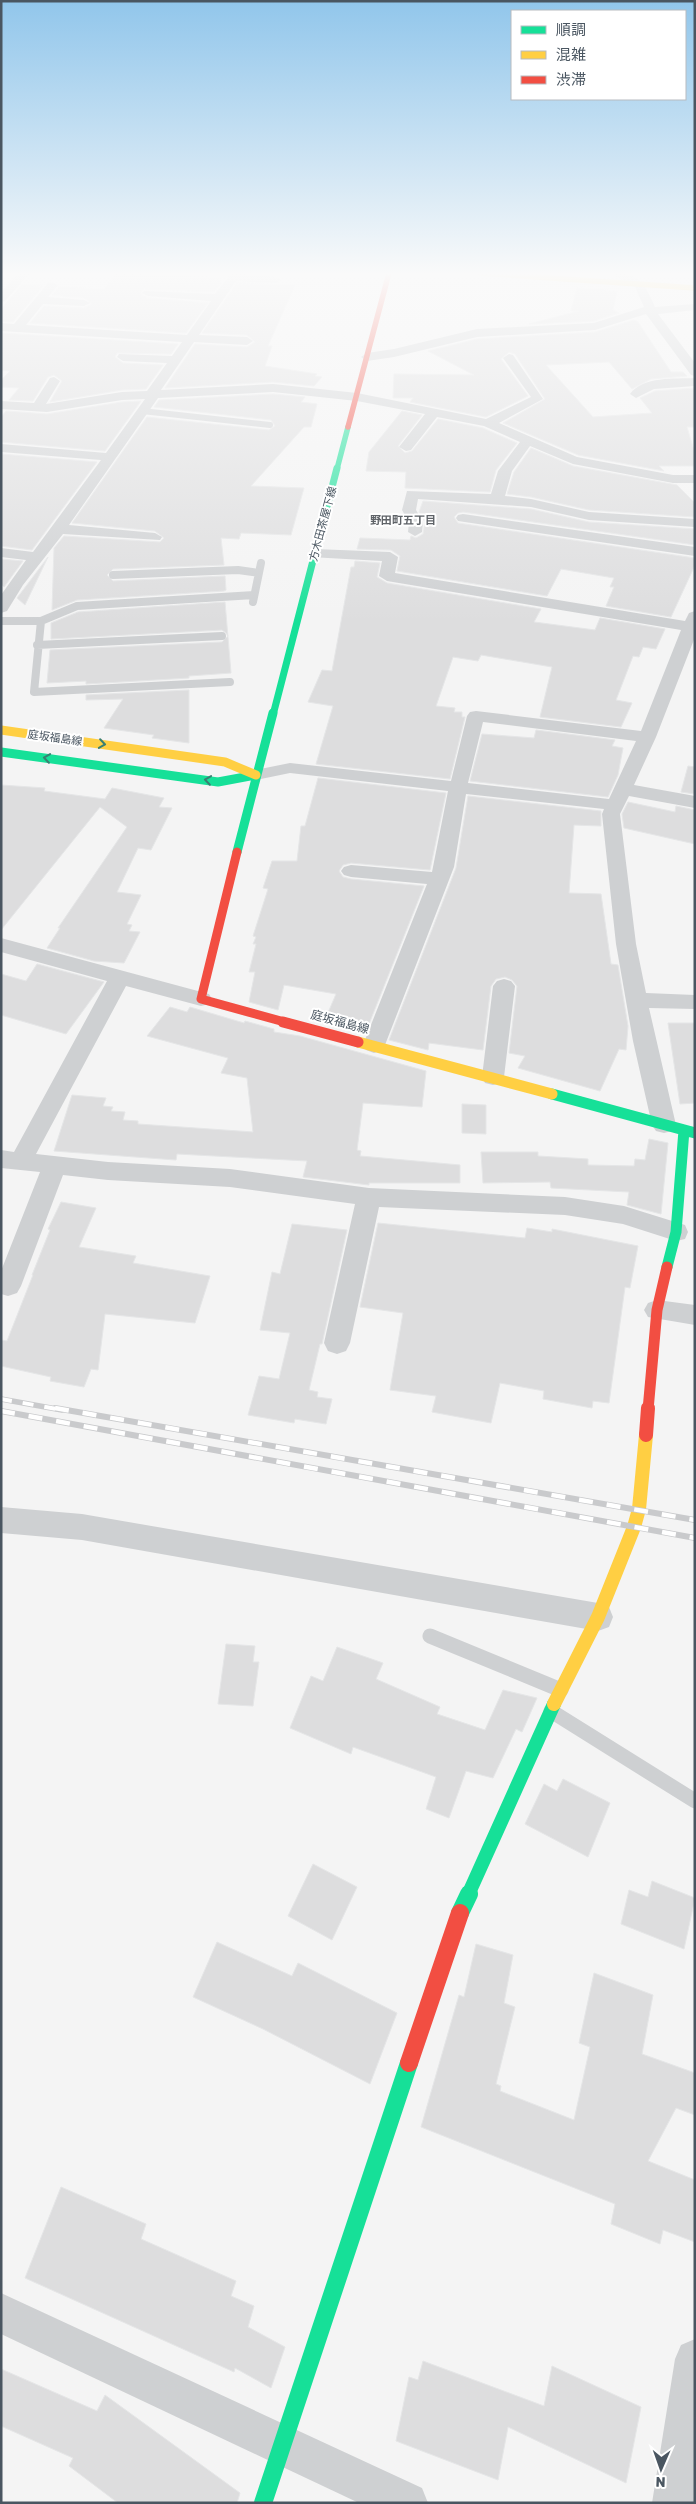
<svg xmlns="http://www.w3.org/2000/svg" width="696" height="2504" viewBox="0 0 696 2504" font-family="Rubik,'Noto Sans JP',sans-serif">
	<rect width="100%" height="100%" fill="#f4f4f4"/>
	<!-- building -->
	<path fill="#ddddde" stroke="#e5e6e7" d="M 117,273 L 192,276 L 221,278 L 219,282 L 222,282 L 214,292 L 144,289 L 141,292 L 141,295 L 148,298 L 208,303 L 186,333 L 30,323 L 44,306 L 84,308 L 92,304 L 84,298 L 52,295 L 59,287 L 104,289 Z
		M 237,283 L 295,285 L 268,346 L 272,346 L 265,366 L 317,374 L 315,376 L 322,377 L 314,386 L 273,382 L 165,388 L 195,344 L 247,347 L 255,342 L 247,335 L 202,333 Z
		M 22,285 L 43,286 L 13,322 L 1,321 L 1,309 Z
		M 577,288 L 617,291 L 613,310 L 619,313 L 594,321 L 529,324 L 579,311 L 571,311 Z
		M 634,320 L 638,322 L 671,372 L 683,372 L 687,376 L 651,379 L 632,389 L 609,362 L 546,365 L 593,417 L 652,413 L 640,398 L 655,391 L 695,388 L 695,427 L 687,427 L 695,454 L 695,466 L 659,466 L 664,471 L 578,455 L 503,423 L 545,399 L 515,354 L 509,352 L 501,359 L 528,396 L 486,417 L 410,402 L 413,398 L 393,398 L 394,374 L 474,375 L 428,351 L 477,339 L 595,332 Z
		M 1,333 L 178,344 L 171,354 L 117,353 L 115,357 L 123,363 L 163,365 L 146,389 L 122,390 L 50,402 L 62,381 L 54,375 L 48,377 L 33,401 L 9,400 L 19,388 L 1,387 L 1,380 L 10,371 L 1,370 Z
		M 273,394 L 305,397 L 301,402 L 317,404 L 311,427 L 304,427 L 251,486 L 304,488 L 291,535 L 241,533 L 239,539 L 221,538 L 224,565 L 113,569 L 107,575 L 113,581 L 225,576 L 226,590 L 224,591 L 77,600 L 52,610 L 54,548 L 64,536 L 160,542 L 164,538 L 155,531 L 72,523 L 147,417 L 269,430 L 275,426 L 271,420 L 154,407 L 159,400 Z
		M 141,401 L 105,451 L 1,442 L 1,417 L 6,411 L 47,414 L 122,402 Z
		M 402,411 L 422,415 L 398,446 L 405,453 L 412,451 L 438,419 L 483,428 L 517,443 L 496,470 L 490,492 L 405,488 L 406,472 L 366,471 L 369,452 Z
		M 531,448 L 573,466 L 677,485 L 695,503 L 695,517 L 589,510 L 531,497 L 507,494 L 514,472 Z
		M 1,454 L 97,462 L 32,550 L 1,546 Z
		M 423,501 L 531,509 L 589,522 L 695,529 L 695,545 L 463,512 L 458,513 L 454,517 L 458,523 L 695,558 L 695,565 L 671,617 L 606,606 L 614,587 L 610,587 L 614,578 L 561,569 L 547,596 L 397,571 L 400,556 L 391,550 L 357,549 L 360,538 L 410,540 L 411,536 L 416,538 L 423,534 L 425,522 L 419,512 Z
		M 48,557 L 25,605 L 17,598 Z
		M 1,559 L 23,561 L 4,587 L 1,584 Z
		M 355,561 L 380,563 L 377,577 L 387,583 L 541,609 L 534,622 L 595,630 L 600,618 L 665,629 L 656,649 L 643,647 L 639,657 L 633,656 L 616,700 L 632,703 L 621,727 L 540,717 L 552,667 L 481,655 L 478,661 L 453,657 L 436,706 L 455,708 L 454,712 L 462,712 L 462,717 L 465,717 L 450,779 L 316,764 L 333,706 L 308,702 L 322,670 L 332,671 L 351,567 L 354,567 Z
		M 225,602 L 231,673 L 189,676 L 189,678 L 86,684 L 86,681 L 47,683 L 50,650 L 222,642 L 228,636 L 226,633 L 222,630 L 51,639 L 51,623 L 78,612 Z
		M 189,690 L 189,743 L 152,738 L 154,735 L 104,728 L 123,699 L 86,700 L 86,695 Z
		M 536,730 L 615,740 L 612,746 L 623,748 L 618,775 L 608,797 L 470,781 L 482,734 L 534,738 Z
		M 688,766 L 695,767 L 695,794 L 681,792 Z
		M 318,778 L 446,793 L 430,870 L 351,863 L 343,865 L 339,871 L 343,877 L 351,879 L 424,886 L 365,1034 L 324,1022 L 336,994 L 284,985 L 278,1010 L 249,1002 L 255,972 L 249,972 L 256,944 L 253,944 L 256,937 L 253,936 L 268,889 L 263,888 L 272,861 L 297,861 L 301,826 L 305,826 Z
		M 1,785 L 45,788 L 44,791 L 105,799 L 112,788 L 164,798 L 159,807 L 172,808 L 151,850 L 138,848 L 117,892 L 141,895 L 127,924 L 132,925 L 129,931 L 140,932 L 124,963 L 94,961 L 47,948 L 60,928 L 58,928 L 127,827 L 100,807 L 1,930 Z
		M 468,796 L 601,811 L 601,826 L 574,825 L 569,893 L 601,894 L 611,964 L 618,965 L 628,1026 L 626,1050 L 619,1049 L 600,1091 L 518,1068 L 525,1056 L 509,1053 L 517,986 L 512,980 L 505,977 L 496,979 L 491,986 L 483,1050 L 429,1043 L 428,1050 L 389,1040 L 456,868 Z
		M 628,802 L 675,812 L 676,806 L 695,810 L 695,844 L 624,828 L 622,814 Z
		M 37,964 L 104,982 L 66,1034 L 1,1015 L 1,974 L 26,981 Z
		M 170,1007 L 187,1012 L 190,1007 L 244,1023 L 245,1021 L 274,1029 L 274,1032 L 300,1036 L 426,1071 L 422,1107 L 363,1103 L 357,1150 L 361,1151 L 360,1156 L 460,1165 L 460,1183 L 369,1183 L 369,1185 L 303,1177 L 307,1161 L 177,1154 L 176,1160 L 54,1151 L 72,1095 L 106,1098 L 103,1106 L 113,1107 L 111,1111 L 125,1112 L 123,1120 L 138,1121 L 138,1124 L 253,1132 L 247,1078 L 221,1073 L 228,1058 L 147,1036 Z
		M 668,1023 L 695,1023 L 695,1103 L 680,1104 Z
		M 462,1104 L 486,1105 L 486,1134 L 462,1133 Z
		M 649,1139 L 668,1143 L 661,1214 L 627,1205 L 629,1192 L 551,1188 L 550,1182 L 483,1183 L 481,1152 L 538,1152 L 538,1156 L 588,1159 L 588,1165 L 634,1166 L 635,1159 L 645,1160 Z
		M 61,1202 L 96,1208 L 79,1247 L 136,1256 L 133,1263 L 210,1276 L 195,1323 L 105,1314 L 98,1370 L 91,1369 L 84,1387 L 50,1381 L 51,1377 L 1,1366 L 1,1340 L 7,1341 L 33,1275 L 32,1275 L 50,1230 L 48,1229 Z
		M 378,1223 L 525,1238 L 527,1228 L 552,1232 L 552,1229 L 638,1246 L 630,1288 L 625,1287 L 609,1403 L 593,1401 L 592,1408 L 543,1399 L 544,1391 L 500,1383 L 491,1423 L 432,1412 L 436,1396 L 390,1390 L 403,1313 L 360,1307 Z
		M 292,1224 L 347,1230 L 322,1344 L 320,1344 L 309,1390 L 318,1392 L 317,1397 L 332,1399 L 326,1424 L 295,1419 L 294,1423 L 248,1415 L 259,1376 L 279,1379 L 290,1333 L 260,1330 L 272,1272 L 280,1274 Z
		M 226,1644 L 255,1646 L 253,1662 L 259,1662 L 253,1706 L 218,1704 Z
		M 337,1647 L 383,1663 L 376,1679 L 440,1707 L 437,1714 L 485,1730 L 503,1690 L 537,1698 L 522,1732 L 516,1729 L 493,1778 L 466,1771 L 449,1818 L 426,1809 L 436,1777 L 353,1747 L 351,1754 L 290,1728 L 311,1676 L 323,1681 Z
		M 563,1779 L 610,1803 L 588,1857 L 525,1824 L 544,1784 L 557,1791 Z
		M 313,1864 L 357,1887 L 332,1940 L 288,1916 Z
		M 652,1881 L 695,1898 L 684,1949 L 621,1924 L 629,1890 L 648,1897 Z
		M 217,1942 L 292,1976 L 298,1963 L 397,2013 L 370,2084 L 263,2029 L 193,1997 Z
		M 476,1944 L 513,1955 L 504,2003 L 515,2007 L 496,2084 L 501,2086 L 500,2091 L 574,2120 L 590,2047 L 579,2043 L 594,1973 L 653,1995 L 642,2054 L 695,2073 L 695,2115 L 676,2108 L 648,2161 L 695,2180 L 695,2242 L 663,2230 L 660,2244 L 611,2224 L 615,2204 L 421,2127 L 459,1995 L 464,1997 Z
		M 61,2187 L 146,2224 L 141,2239 L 236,2281 L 231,2296 L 254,2306 L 248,2327 L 285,2347 L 271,2388 L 235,2368 L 234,2372 L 25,2278 Z
		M 423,2361 L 544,2406 L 552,2366 L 641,2407 L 626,2483 L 508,2427 L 498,2480 L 396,2441 L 409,2377 L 418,2380 Z
		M 1,2369 L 97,2411 L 105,2395 L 240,2493 L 237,2503 L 118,2503 L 69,2466 L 73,2458 L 1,2426 Z"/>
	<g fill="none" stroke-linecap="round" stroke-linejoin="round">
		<!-- lane-far2 -->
		<path stroke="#ced0d2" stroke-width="6" d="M 142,411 L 270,425"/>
		<!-- lane-far1 -->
		<path stroke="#ced0d2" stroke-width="8" d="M 113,575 L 238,570 L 259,573
			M 253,602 L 261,563
			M 1,621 L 41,621 L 77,606 L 254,595
			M 41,621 L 34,692 L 230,682
			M 37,645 L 222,636"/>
		<!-- lane -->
		<path stroke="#ced0d2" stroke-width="15" d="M 430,1636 L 561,1690
			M 551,1711 L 695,1801"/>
		<!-- street -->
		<path fill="#ced0d2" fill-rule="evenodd" d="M 19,273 L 30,273 L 5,301 L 1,302 L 1,292 Z
			M 231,273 L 275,277 L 281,280 L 275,283 L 236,281 L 199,335 L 247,337 L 253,341 L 247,345 L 194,342 L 161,390 L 273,384 L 357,393 L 486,419 L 531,397 L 503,358 L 509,354 L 513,355 L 543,399 L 499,423 L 577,457 L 673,475 L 695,475 L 695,483 L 673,483 L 573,464 L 530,446 L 512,471 L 505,496 L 531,499 L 589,512 L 695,519 L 695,527 L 589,520 L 531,507 L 418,499 L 416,510 L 423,522 L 422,532 L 415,536 L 408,532 L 409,522 L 402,510 L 407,491 L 491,494 L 498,471 L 520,442 L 484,426 L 437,417 L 411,450 L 406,451 L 399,447 L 425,414 L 357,401 L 273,392 L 158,398 L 69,525 L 155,533 L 162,537 L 160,540 L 63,534 L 23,585 L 7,611 L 1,613 L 1,595 L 26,560 L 1,557 L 1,548 L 33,552 L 101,460 L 1,452 L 1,444 L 106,453 L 145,399 L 122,400 L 47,412 L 1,409 L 1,401 L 34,403 L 50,378 L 54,377 L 60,381 L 46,404 L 122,392 L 147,391 L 167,363 L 123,361 L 117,357 L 119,354 L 172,356 L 182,342 L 1,331 L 1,323 L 14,324 L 48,283 L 52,282 L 58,285 L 48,297 L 84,300 L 90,303 L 84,306 L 43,304 L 26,325 L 187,335 L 211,301 L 148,296 L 142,293 L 144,291 L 215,294 Z
			M 610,273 C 639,273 644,282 655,307 L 695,304 L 695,310 L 658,314 L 695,363 L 695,376 L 691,375 L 646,314 L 595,330 L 477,337 L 394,357 L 367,361 L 361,357 L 367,353 L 394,349 L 477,329 L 594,323 L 644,307 L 635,287 Z
			M 695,378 L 695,386 L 654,389 L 636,398 L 630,394 C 643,376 675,379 695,378 Z
			M 463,514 L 695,547 L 695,556 L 458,521 L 456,518 L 458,515 Z
			M 315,549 L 390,552 L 398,557 L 395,573 L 685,621 L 689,613 L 695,611 L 695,637 L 656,737 L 634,785 L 695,796 L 695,808 L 629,796 L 620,814 L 636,944 L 646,993 L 695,995 L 695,1009 L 649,1008 L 676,1125 L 672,1131 L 664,1133 L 656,1131 L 652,1125 L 633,1041 L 616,944 L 602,814 L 604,809 L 466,794 L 454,867 L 385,1045 L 382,1050 L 374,1053 L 366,1050 L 363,1045 L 427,884 L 351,877 L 344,875 L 341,871 L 344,867 L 351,865 L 432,872 L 448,791 L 290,773 L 256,780 L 250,779 L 247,775 L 250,771 L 290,763 L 451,781 L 467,716 L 470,712 L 476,711 L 641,731 L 681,630 L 387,581 L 379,576 L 382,561 L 310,557 L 307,554 ZM 483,722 L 636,741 L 609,799 L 468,783 Z
			M 1,938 L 209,994 L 212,999 L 209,1004 L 201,1006 L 126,986 L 36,1154 L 108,1162 L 230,1169 L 369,1188 L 565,1197 L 624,1206 L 685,1225 L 688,1232 L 685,1239 L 676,1241 L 623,1224 L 565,1215 L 379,1207 L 350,1343 L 346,1351 L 337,1354 L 328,1351 L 324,1343 L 355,1204 L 230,1187 L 108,1180 L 63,1175 L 21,1286 L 17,1293 L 8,1296 L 1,1294 L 1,1271 L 40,1172 L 1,1168 L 1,1150 L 14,1152 L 107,981 L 1,952 Z
			M 504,979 L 511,981 L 515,986 L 504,1077 L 501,1083 L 493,1085 L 485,1083 L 482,1077 L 493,986 L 497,981 Z
			M 657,1300 L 695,1305 L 695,1325 L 648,1317 L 644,1310 L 648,1303 Z
			M 1,1507 L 82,1514 L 598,1603 L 609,1607 L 613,1617 L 609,1627 L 598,1631 L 82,1540 L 1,1533 Z
			M 1,2293 L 422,2488 L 428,2503 L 359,2503 L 1,2334 Z
			M 695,2339 L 694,2503 L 652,2503 L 675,2359 L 681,2345 Z"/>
		<!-- fast-far5 -->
		<path stroke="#16e098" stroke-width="5.5" d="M 337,469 L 348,427"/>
		<!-- fast-far4 -->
		<path stroke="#16e098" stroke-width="7" d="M 273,715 L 337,468"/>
		<!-- fast-far3 -->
		<path stroke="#16e098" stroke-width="9" d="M 1,752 L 218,782 L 256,775
			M 237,852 L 273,713"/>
		<!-- fast-far2 -->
		<path stroke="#16e098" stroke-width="11" d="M 552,1094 L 695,1133
			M 667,1267 L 676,1232 L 684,1130"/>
		<!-- fast-far1 -->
		<path stroke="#16e098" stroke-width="14" d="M 468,1895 L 554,1704"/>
		<!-- fast -->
		<path stroke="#16e098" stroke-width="18" d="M 460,1913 L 469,1894
			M 263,2503 L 409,2063"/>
		<!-- slow-far3 -->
		<path stroke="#ffcf43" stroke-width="5.5" d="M 480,273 L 695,288"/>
		<!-- slow-far2 -->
		<path stroke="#ffcf43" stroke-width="9" d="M 1,730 L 225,762 L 256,775"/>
		<!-- slow-far1 -->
		<path stroke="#ffcf43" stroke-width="11" d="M 358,1042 L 552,1094"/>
		<!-- slow -->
		<path stroke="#ffcf43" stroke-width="14" d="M 554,1704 L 598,1617 L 634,1527 L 639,1509 L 646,1435"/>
		<!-- jam-far4 -->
		<path stroke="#f24e42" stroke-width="5.5" d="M 348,427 L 389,273"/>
		<!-- jam-far3 -->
		<path stroke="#f24e42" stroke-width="9" d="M 237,852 L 201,999 L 288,1023"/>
		<!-- jam-far2 -->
		<path stroke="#f24e42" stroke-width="11" d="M 283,1022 L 358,1042
			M 648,1410 L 657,1310 L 667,1267"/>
		<!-- jam-far1 -->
		<path stroke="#f24e42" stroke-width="14" d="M 646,1435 L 648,1408"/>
		<!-- jam -->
		<path stroke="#f24e42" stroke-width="18" d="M 409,2063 L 460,1913"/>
		<defs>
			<path id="rail-far1" d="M 1,1399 L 62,1410"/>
			<path id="rail" d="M 55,1408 L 695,1520
				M 1,1411 L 695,1538"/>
		</defs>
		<!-- rail-far1 casing -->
		<use href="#rail-far1" stroke="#c9cacc" stroke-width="5.5"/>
		<!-- rail casing -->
		<use href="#rail" stroke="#c9cacc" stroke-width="6"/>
		<!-- rail-far1 -->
		<use href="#rail-far1" stroke="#fff" stroke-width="4" stroke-dasharray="11" stroke-linecap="butt"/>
		<!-- rail -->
		<use href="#rail" stroke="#fff" stroke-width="4.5" stroke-dasharray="14" stroke-linecap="butt"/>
	</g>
	<!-- one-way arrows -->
	<defs><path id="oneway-chevron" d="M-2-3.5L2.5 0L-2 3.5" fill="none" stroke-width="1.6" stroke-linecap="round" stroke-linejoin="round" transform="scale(1.25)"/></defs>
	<g stroke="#3a7f72">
		<use href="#oneway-chevron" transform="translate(102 744) rotate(8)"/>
		<use href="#oneway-chevron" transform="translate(47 758) rotate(-172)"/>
		<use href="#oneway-chevron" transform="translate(208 780) rotate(-172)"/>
	</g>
	<!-- sky -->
	<linearGradient id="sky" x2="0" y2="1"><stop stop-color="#91c6eb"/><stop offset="0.44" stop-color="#fafafa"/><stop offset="1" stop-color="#fafafa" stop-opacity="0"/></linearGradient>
	<rect width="696" height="623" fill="url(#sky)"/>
	<g text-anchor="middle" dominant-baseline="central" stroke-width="4" stroke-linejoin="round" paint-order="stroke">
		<!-- far-neighbourhood labels -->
		<g font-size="11" font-weight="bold" fill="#5f6368" stroke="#fff">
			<text x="403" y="520">野田町五丁目</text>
		</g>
		<!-- far-street labels -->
		<g font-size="11" fill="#4a5661" stroke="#fff">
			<text transform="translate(323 524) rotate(-75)">方木田茶屋下線</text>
			<text transform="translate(55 738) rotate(8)">庭坂福島線</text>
		</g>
		<!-- street labels -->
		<g font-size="12" fill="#4a5661" stroke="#fff">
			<text transform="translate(340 1022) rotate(15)">庭坂福島線</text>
		</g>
	</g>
	<!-- border -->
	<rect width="696" height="2504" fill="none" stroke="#4a5661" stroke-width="5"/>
	<!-- legend -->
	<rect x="511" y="10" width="175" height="90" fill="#ffffff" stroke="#b7bbc0"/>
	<rect x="521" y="26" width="25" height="8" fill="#16e098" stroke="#b7bbc0"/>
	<text x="556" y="35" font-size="15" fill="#4a5661">順調</text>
	<rect x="521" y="51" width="25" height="8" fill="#ffcf43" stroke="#b7bbc0"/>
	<text x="556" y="60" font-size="15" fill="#4a5661">混雑</text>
	<rect x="521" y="76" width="25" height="8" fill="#f24e42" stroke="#b7bbc0"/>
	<text x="556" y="85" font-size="15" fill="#4a5661">渋滞</text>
	<!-- north arrow -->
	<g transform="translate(661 2469) rotate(182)" stroke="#ffffff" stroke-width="4" paint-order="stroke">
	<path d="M0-4L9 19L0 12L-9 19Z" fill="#4a5661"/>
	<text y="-8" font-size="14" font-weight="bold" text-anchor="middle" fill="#4a5661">N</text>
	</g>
</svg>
